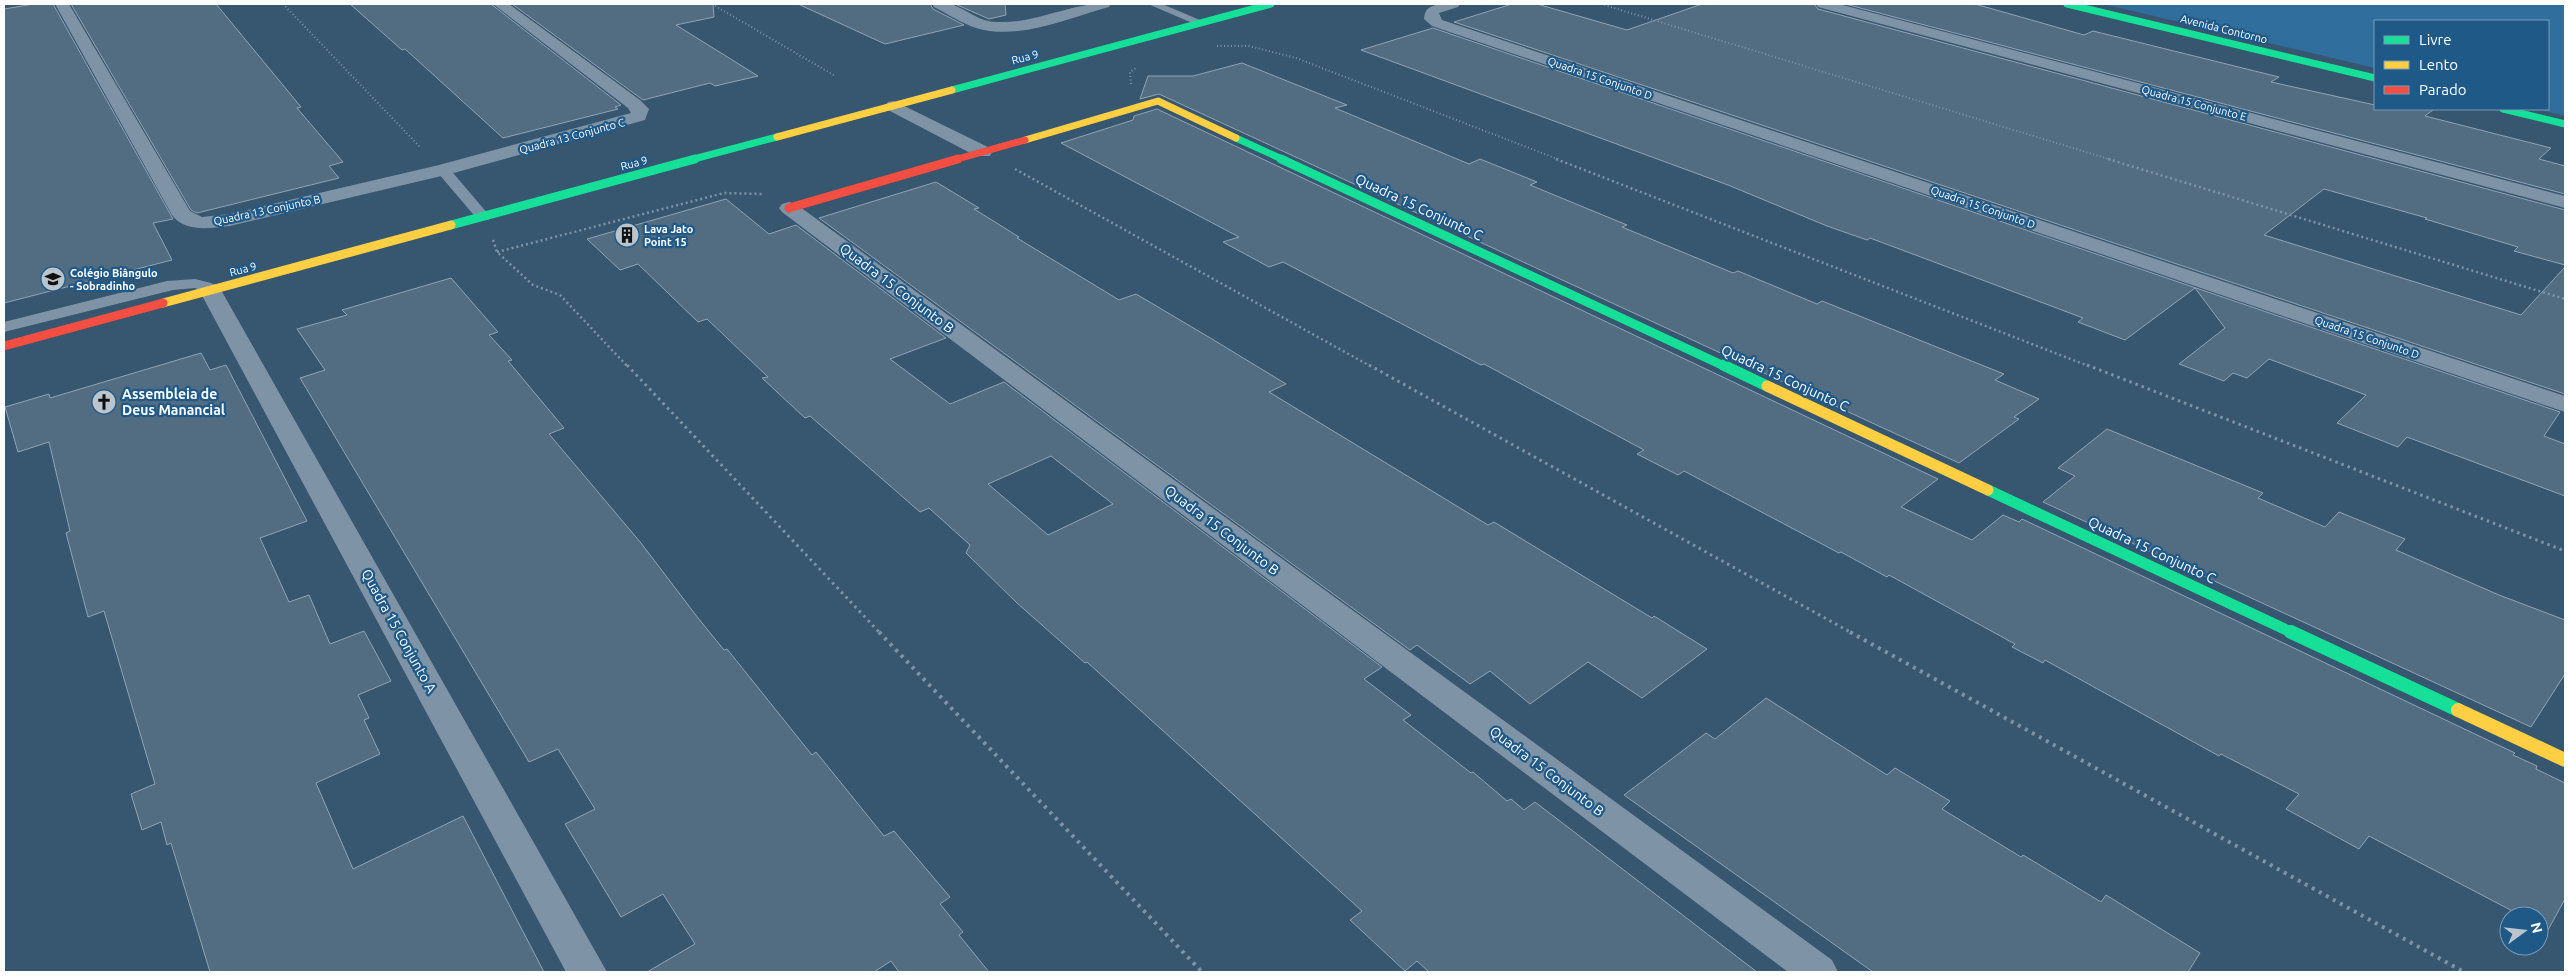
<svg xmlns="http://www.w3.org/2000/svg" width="2569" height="976" viewBox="0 0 2569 976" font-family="Ubuntu,sans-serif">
	<rect width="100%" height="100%" fill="#375670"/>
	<!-- green -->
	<path fill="#306e9d" d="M 2103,4 L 2565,4 L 2565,116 L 2537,109 L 2548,109 L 2548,21 L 2375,21 L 2375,68 Z"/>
	<!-- building -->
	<path fill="#526c81" stroke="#92a4b3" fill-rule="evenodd" d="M 34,4 L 53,4 L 173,219 L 153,223 L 172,260 L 4,303 L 4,9 Z
		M 71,4 L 216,4 L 301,107 L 297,108 L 343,162 L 329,166 L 339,178 L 197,213 L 191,210 Z
		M 350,4 L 491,4 L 621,105 L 615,107 L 618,109 L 503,138 L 405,49 L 402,50 Z
		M 512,4 L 713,4 L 714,17 L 676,25 L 758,76 L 715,86 L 710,83 L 643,100 Z
		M 798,4 L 930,4 L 933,9 L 964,25 L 885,44 Z
		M 955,4 L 1005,4 L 1006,15 L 989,19 Z
		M 1512,4 L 1537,4 L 1627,30 L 1702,4 L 1814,4 L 1818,9 L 2565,210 L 2565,265 L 2514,251 L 2518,247 L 2425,219 L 2427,218 L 2324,189 L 2264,235 L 2521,315 L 2565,267 L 2565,394 L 1454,22 Z
		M 1845,4 L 1975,4 L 2084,35 L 2093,31 L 2279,77 L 2271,82 L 2375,105 L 2375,109 L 2434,109 L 2425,116 L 2551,148 L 2539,159 L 2565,166 L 2565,194 Z
		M 1433,28 L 2560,412 L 2544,436 L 2565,444 L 2565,496 L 2407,437 L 2398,447 L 2337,423 L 2366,395 L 2269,359 L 2247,378 L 2233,373 L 2224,381 L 2179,364 L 2225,328 L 2195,288 L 2125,340 L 2078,322 L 2083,318 L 1993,284 L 1870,238 L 1867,240 L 1827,226 L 1728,185 L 1361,50 Z
		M 1242,63 L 1347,105 L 1335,108 L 1469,164 L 1480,159 L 1537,182 L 1530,185 L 1627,225 L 1622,227 L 1733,273 L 1738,271 L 1817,304 L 1822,301 L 2004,374 L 1995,380 L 2039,399 L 2014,417 L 2019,419 L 1959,463 L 1159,94 L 1140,99 L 1148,76 L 1193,76 Z
		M 1157,109 L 1938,479 L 1901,507 L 1972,540 L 2003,515 L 2019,522 L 2022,519 L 2515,753 L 2513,755 L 2537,766 L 2536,769 L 2565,783 L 2565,899 L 2548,930 L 2539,925 L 2539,916 L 2522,916 L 2369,836 L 2359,849 L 2286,809 L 2299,794 L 2221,754 L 2219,756 L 2045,660 L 2043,663 L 2012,647 L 2015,644 L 1889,575 L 1887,577 L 1841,552 L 1839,553 L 1684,471 L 1678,475 L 1637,454 L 1644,450 L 1484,364 L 1481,365 L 1283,262 L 1269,267 L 1223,242 L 1239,237 L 1061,143 L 1133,120 L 1134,116 Z
		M 936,182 L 979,208 L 974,209 L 1019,237 L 1017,238 L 1119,300 L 1136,294 L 1212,339 L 1286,384 L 1269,392 L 1488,525 L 1494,522 L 1652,618 L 1654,616 L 1707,649 L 1642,698 L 1588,662 L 1530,704 L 1490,671 L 1470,684 L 1417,645 L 1410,650 L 819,218 Z
		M 726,199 L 769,234 L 796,225 L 946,338 L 890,359 L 950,404 L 1004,382 L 1382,667 L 1364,679 L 1411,715 L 1403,720 L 1471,773 L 1473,772 L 1507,801 L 1511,799 L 1524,810 L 1535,802 L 1757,972 L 1429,972 L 1417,961 L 1405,971 L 1350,920 L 1362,911 L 1087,662 L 1085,663 L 1017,603 L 966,553 L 970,545 L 929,508 L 920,512 L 810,416 L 805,418 L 762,378 L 768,377 L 707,319 L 698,322 L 638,264 L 620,270 L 587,239 ZM 1051,456 L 1113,504 L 1048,535 L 988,484 Z
		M 451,278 L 498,332 L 489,335 L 512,360 L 508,361 L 564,428 L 549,434 L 641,543 L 698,618 L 724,650 L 727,649 L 812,755 L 816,752 L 884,836 L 894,831 L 950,897 L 940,904 L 963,932 L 959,935 L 989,972 L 899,972 L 891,961 L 874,972 L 647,972 L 695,944 L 663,894 L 621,917 L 565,824 L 595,809 L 558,749 L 529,762 L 300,378 L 325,370 L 297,329 L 347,315 L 342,310 Z
		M 201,353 L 210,370 L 226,365 L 307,521 L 260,538 L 289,602 L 309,595 L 330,644 L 364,631 L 391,681 L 358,695 L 369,718 L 364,720 L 380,754 L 316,783 L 353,869 L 463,816 L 544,972 L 210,972 L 171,843 L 167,845 L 161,822 L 142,830 L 131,794 L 155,784 L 104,611 L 88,617 L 66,533 L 70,531 L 49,442 L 18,452 L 5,407 L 49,394 L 50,398 Z
		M 2107,429 L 2263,493 L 2258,498 L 2325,527 L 2339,512 L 2405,539 L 2396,550 L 2499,595 L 2565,620 L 2565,674 L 2531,727 L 2043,502 L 2075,476 L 2058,468 Z
		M 1766,698 L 1887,775 L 1895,768 L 1950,801 L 1942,809 L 2021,857 L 2023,855 L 2101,902 L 2106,895 L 2200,953 L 2188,972 L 1873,972 L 1624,795 L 1706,733 L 1715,739 Z"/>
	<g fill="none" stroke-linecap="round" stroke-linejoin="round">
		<!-- path-far3 -->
		<path stroke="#7e93a6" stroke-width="2" stroke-dasharray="1 2.5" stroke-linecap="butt" d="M 283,4 L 421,148
			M 712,4 L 835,76
			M 1601,4 L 2112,160
			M 1217,46 L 1249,46 L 1296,58 L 1560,160
			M 1131,84 L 1130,72 L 1137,67"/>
		<!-- path-far2 -->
		<path stroke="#7e93a6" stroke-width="2.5" stroke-dasharray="2 3" stroke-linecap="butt" d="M 1556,159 L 2091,367
			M 2108,159 L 2565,299
			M 1015,169 L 1372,367
			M 493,240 L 497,252 L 533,285 L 560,295 L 628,367
			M 497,252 L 724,193 L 764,194"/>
		<!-- path-far1 -->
		<path stroke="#7e93a6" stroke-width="3" stroke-dasharray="2.5 4" stroke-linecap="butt" d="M 627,365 L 880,633
			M 1369,365 L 1852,633
			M 2087,365 L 2565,551"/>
		<!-- path -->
		<path stroke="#7e93a6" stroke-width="4" stroke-dasharray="3 5" stroke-linecap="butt" d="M 879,632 L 1202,972
			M 1850,632 L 2464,972"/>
		<!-- lane -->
		<path fill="#7e93a6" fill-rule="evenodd" d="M 1148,4 L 1162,4 L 1207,23 L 1205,25 L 1197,25 Z
			M 443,166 L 448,167 L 488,214 L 490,217 L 488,220 L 478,220 L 438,173 L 436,170 L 438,167 Z
			M 195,279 L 211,283 L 218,290 L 210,295 L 195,288 L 173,290 L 4,332 L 4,322 L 167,281 Z"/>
		<!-- street -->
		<path fill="#7e93a6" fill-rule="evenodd" d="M 55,4 L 69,4 L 190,211 L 202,217 L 230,214 L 439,165 L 631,113 L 628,108 L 493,4 L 509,4 L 640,100 L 649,109 L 645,120 L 450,174 L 230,226 C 211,228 185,233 172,215 Z
			M 932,4 C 938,4 946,2 951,4 C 968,10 979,22 997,22 C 1037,24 1073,1 1111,4 L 1109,7 C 1069,18 1018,41 976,28 C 961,23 948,14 934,7 Z
			M 1439,4 L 1460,4 L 1458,7 L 1439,13 L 1442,20 L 2565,396 L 2565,412 L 1432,26 L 1424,19 C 1425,8 1429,7 1439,4 Z
			M 1816,4 L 1839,4 L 2565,196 L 2565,208 L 1818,7 Z
			M 894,101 L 990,148 L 992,152 L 990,156 L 976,156 L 888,110 L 885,106 L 888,102 Z
			M 789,202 L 796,204 L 1832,960 L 1838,972 L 1788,972 L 782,212 L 779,208 L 782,204 Z
			M 210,283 L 218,285 L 221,290 L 607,972 L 566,972 L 199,290 L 202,285 Z"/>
		<!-- fast-far3 -->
		<path stroke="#16e098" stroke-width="7" d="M 2067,4 L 2375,78
			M 952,90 L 1271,4
			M 2503,109 L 2565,124
			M 1236,138 L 1284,160
			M 690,160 L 777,137"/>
		<!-- fast-far2 -->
		<path stroke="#16e098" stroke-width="9" d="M 1281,159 L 1726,367
			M 451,225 L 695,159"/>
		<!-- fast-far1 -->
		<path stroke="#16e098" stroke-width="11" d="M 1723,365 L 1767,386
			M 1988,490 L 2293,633"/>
		<!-- fast -->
		<path stroke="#16e098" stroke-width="14" d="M 2291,632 L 2458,710"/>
		<!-- slow-far3 -->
		<path stroke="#ffcf43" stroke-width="7" d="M 777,137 L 952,90
			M 1025,140 L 1158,101 L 1236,138"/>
		<!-- slow-far2 -->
		<path stroke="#ffcf43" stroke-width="9" d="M 163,303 L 451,225"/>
		<!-- slow-far1 -->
		<path stroke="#ffcf43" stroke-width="11" d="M 1767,386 L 1988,490"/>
		<!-- slow -->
		<path stroke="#ffcf43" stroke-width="14" d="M 2458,710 L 2565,760"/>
		<!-- jam-far1 -->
		<path stroke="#f24e42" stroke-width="7" d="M 954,160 L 1025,140"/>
		<!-- jam -->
		<path stroke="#f24e42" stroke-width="9" d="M 789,208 L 958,159
			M 4,346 L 163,303"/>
	</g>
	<!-- icons -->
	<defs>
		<symbol id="building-disc" viewBox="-11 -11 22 22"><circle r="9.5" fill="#b9c4cd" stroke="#1f5988"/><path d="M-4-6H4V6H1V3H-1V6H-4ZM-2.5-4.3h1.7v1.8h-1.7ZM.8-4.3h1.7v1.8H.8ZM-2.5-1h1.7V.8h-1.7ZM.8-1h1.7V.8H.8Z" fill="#111"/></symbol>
		<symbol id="school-disc" viewBox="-11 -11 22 22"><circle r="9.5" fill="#b9c4cd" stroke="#1f5988"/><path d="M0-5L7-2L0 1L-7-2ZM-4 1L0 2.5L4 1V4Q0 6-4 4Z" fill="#111"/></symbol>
		<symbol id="church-disc" viewBox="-11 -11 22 22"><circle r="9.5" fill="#b9c4cd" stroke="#1f5988"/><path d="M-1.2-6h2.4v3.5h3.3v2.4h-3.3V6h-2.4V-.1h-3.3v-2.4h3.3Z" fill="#111"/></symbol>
	</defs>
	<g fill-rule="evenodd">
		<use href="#building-disc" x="613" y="221" width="28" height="28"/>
		<use href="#school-disc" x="39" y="265" width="28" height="28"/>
		<use href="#church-disc" x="90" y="388" width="28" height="28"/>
	</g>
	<g text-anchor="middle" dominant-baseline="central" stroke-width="4.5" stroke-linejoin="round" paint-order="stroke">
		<!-- far-street labels -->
		<g font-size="11" fill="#fff" stroke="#1f5988">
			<text transform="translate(2224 29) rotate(14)">Avenida Contorno</text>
			<text transform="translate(1025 57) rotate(-15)">Rua 9</text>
			<text transform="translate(1600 78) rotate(19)">Quadra 15 Conjunto D</text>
			<text transform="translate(2194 103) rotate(15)">Quadra 15 Conjunto E</text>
			<text transform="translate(572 136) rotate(-15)">Quadra 13 Conjunto C</text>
			<text transform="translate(634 163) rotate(-15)">Rua 9</text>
			<text transform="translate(1983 207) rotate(19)">Quadra 15 Conjunto D</text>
			<text transform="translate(267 210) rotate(-12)">Quadra 13 Conjunto B</text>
			<text transform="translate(243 269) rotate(-15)">Rua 9</text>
			<text transform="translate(2367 337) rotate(19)">Quadra 15 Conjunto D</text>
		</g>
		<!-- far-poi labels -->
		<g font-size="11" font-weight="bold" fill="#fff" stroke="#1f5988" text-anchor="start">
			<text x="644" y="229">Lava Jato<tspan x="644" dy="13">Point 15</tspan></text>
			<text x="70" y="273">Colégio Biângulo<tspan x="70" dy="13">- Sobradinho</tspan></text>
		</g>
		<!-- street labels -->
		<g font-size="14" fill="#fff" stroke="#1f5988">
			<text transform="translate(1419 207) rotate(25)">Quadra 15 Conjunto C</text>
			<text transform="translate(897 288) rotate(37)">Quadra 15 Conjunto B</text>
			<text transform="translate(1785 378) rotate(25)">Quadra 15 Conjunto C</text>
			<text transform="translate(1222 530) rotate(37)">Quadra 15 Conjunto B</text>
			<text transform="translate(2152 550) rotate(25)">Quadra 15 Conjunto C</text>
			<text transform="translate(399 631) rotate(61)">Quadra 15 Conjunto A</text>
			<text transform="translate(1547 771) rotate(37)">Quadra 15 Conjunto B</text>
		</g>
		<!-- poi labels -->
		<g font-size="14" font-weight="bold" fill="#fff" stroke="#1f5988" text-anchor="start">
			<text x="122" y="394">Assembleia de<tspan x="122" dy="16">Deus Manancial</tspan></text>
		</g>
	</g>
	<!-- border -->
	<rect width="2569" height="976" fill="none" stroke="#ffffff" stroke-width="10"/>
	<!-- legend -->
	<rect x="2374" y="20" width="175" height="90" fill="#1f5988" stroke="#799bb8"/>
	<rect x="2384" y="36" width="25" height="8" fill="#16e098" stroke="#799bb8"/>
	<text x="2419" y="45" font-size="15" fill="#ffffff">Livre</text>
	<rect x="2384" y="61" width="25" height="8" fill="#ffcf43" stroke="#799bb8"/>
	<text x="2419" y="70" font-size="15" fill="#ffffff">Lento</text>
	<rect x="2384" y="86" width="25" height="8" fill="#f24e42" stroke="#799bb8"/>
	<text x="2419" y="95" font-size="15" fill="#ffffff">Parado</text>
	<!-- north arrow -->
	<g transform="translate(2524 931) rotate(75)"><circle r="24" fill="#1f5988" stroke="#799bb8"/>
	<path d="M0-4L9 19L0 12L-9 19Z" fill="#b9c4cd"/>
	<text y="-8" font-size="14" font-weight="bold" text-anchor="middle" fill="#ffffff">N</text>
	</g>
</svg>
